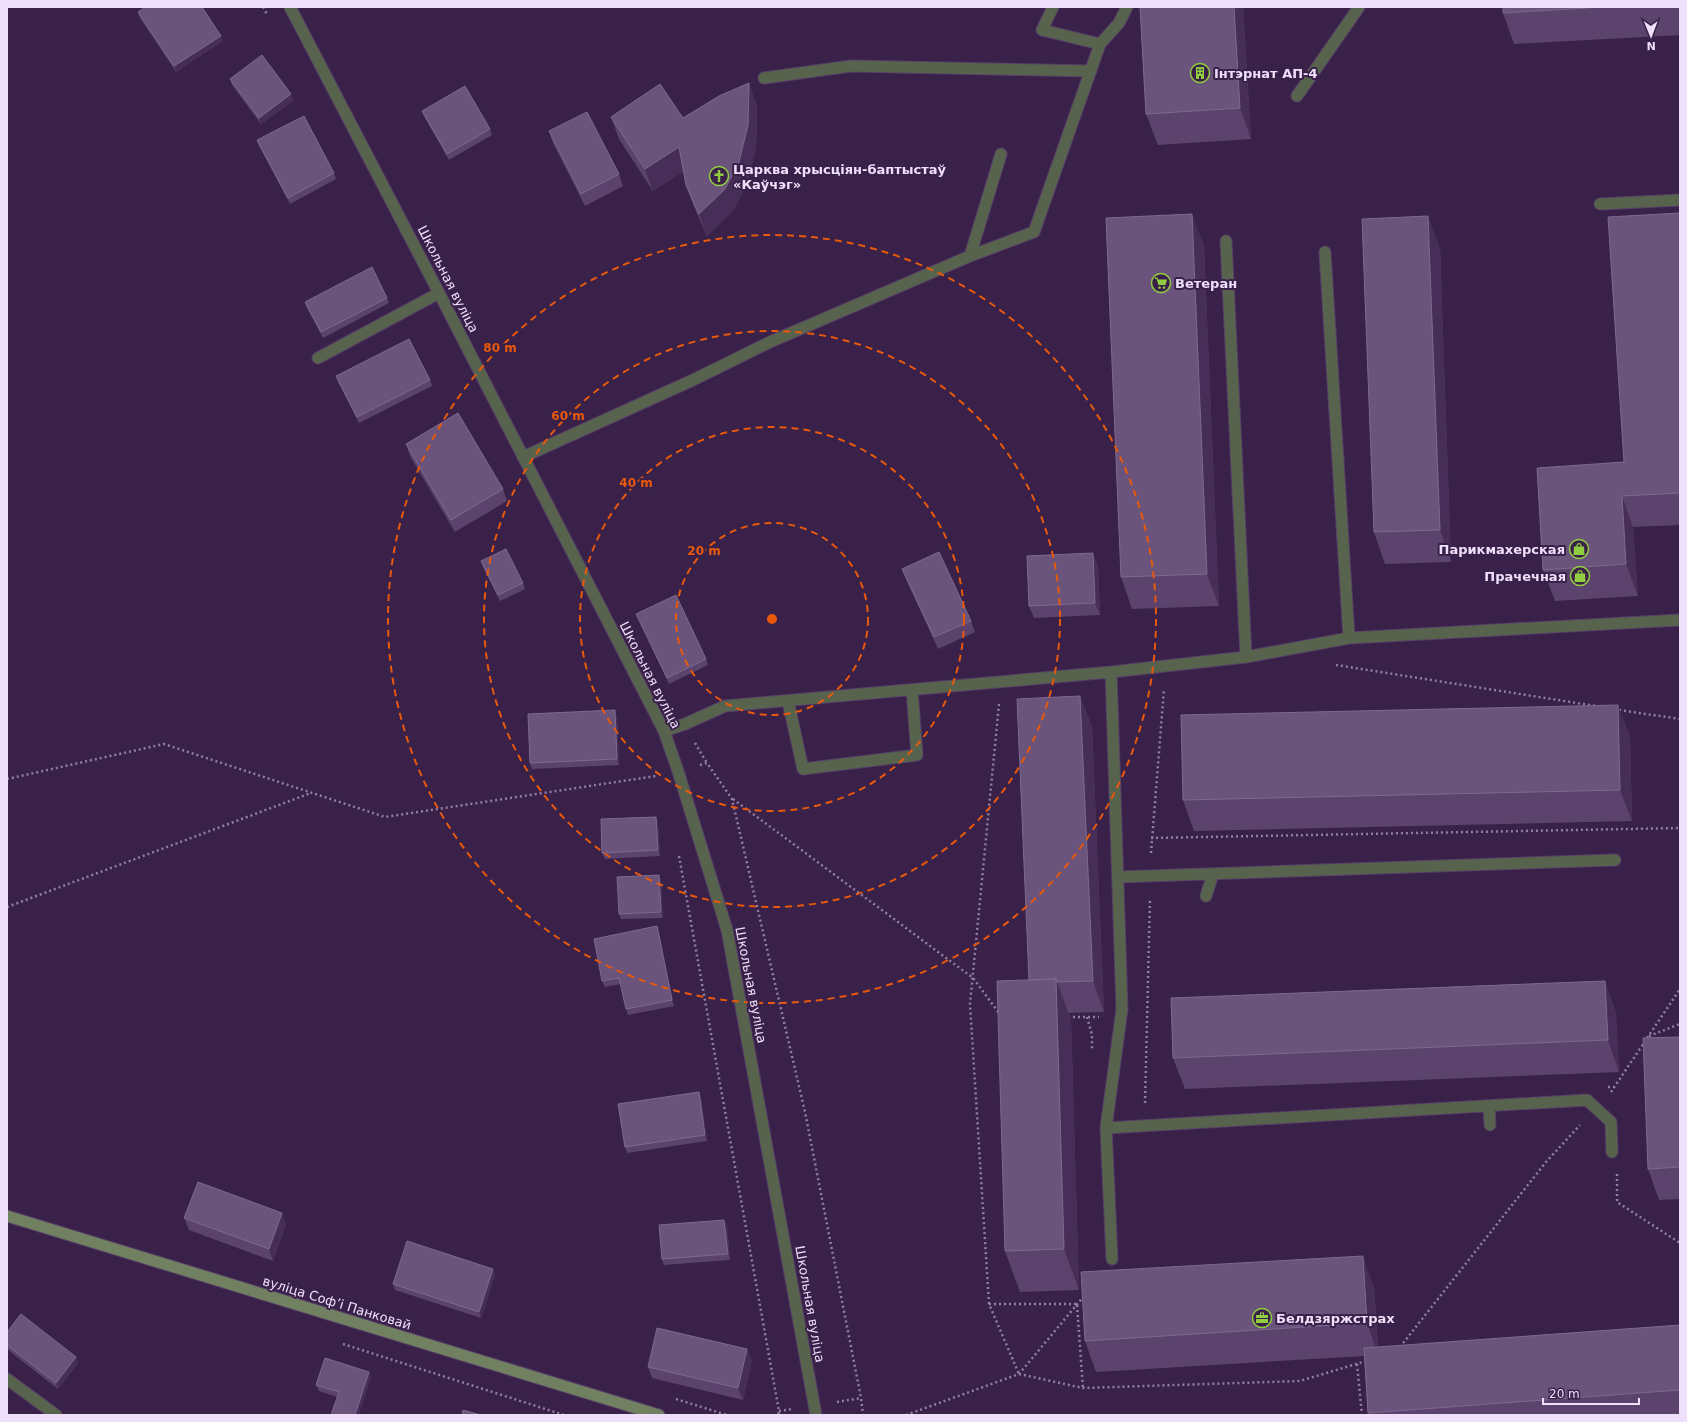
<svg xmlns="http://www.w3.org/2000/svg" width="1687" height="1422" viewBox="0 0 1687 1422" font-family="'DejaVu Sans',sans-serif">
	<rect width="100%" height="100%" fill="#39214a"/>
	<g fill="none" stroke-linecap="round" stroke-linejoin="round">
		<defs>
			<path id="service" d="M 1053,7 L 1042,30 L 1100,44
				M 764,78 L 851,66 L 1091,71
				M 1297,96 L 1359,7
				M 1600,204 L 1680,200
				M 1226,241 L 1246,657
				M 1325,252 L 1349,638
				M 970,256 L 1001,154
				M 318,358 L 439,293
				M 523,457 L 693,380 L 770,342 L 970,256 L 1034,232 L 1100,44 L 1119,23 L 1127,7
				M 1111,672 L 1122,1009 L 1106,1128 L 1587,1100 L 1611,1122 L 1612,1152
				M 788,701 L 803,769 L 917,755 L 912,690
				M 664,731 L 685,724 L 725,706 L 1111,672 L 1246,657 L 1349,638 L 1680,620
				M 1118,877 L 1615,860
				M 1206,896 L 1213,874
				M 1489,1106 L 1490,1125
				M 1106,1128 L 1112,1259"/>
			<path id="minor" d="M 7,1379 L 56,1415"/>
			<path id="tertiary" d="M 290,7 L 439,293 L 664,731 L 678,771 L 727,930 L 816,1415"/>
			<path id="secondary" d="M 7,1216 L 659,1415"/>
		</defs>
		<!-- service casing -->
		<use href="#service" stroke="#563f66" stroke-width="13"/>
		<!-- minor casing -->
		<use href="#minor" stroke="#563f66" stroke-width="13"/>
		<!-- tertiary casing -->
		<use href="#tertiary" stroke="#563f66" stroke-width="13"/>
		<!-- secondary casing -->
		<use href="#secondary" stroke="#563f66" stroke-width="13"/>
		<!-- path -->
		<path stroke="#937fa1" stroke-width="2.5" stroke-dasharray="2 3" stroke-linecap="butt" d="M 263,7 L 267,14
			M 1336,665 L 1596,706
			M 999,704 L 970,1004 L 989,1304 L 1019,1374
			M 1619,710 L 1680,719
			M 695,743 L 707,763
			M 700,765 L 707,763 L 732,799 L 805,1112 L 861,1398 L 863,1415
			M 7,779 L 164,744 L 385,817 L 656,776
			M 733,799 L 973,978 L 999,1013
			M 1151,838 L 1680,828
			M 1151,853 L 1164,689
			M 679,856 L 779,1411 L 778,1415
			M 7,907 L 311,793
			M 1068,1017 L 1099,1017
			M 1087,1017 L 1092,1035 L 1092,1049
			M 1649,1036 L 1680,1024
			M 1608,1087 L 1615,1087
			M 1611,1092 L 1680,989
			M 1145,1103 L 1150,898
			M 1617,1174 L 1617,1202 L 1680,1243
			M 989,1304 L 1076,1304
			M 1077,1305 L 1083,1388
			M 343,1344 L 564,1415
			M 1400,1347 L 1546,1162 L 1580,1125
			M 1357,1364 L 1362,1415
			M 1019,1374 L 1083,1388 L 1300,1381 L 1366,1361
			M 676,1399 L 727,1415
			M 837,1402 L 861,1398
			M 779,1411 L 792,1409
			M 906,1415 L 1019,1374 L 1084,1296"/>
		<!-- service -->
		<use href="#service" stroke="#58634e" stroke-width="11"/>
		<!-- minor -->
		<use href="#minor" stroke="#58634e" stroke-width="11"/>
		<!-- tertiary -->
		<use href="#tertiary" stroke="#58634e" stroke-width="11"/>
		<!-- secondary -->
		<use href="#secondary" stroke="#708060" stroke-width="11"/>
	</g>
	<!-- wall -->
	<path fill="#5b436d" d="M 1140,7 L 1243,7 L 1251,139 L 1158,145 L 1146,114 Z
		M 1503,7 L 1680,7 L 1680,35 L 1514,44 L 1503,13 Z
		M 138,12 L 223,41 L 176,72 L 140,18 Z
		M 230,79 L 294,100 L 261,124 L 232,85 Z
		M 757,106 L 756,148 L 747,184 L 733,211 L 707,236 L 694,207 L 686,185 L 684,171 L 653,191 L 619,139 L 611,117 L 683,118 Z
		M 422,111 L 490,129 L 492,135 L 449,160 L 424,116 Z
		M 549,131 L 619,174 L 623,186 L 585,206 L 553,143 Z
		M 257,140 L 334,173 L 336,179 L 290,204 L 259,146 Z
		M 1680,213 L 1680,525 L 1633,527 L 1638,596 L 1555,601 L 1543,570 L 1624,462 Z
		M 1204,245 L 1219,606 L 1132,609 L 1121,577 Z
		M 1440,248 L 1451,562 L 1385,564 L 1374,532 Z
		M 387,298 L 389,303 L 323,338 L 307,308 L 305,302 Z
		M 336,376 L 430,380 L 432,386 L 359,423 L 338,382 Z
		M 406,444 L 503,489 L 507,501 L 455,532 L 410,456 Z
		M 481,561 L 523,583 L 525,589 L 500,601 L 483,567 Z
		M 1098,565 L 1100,615 L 1034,618 L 1029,606 Z
		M 902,569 L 971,621 L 975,632 L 938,649 L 907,581 Z
		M 636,614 L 706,659 L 708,665 L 669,684 L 639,620 Z
		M 1080,696 L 1092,727 L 1104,1012 L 1068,1013 L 1071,1020 L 1079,1290 L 1020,1292 L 1005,1251 Z
		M 617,716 L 619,765 L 532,769 L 530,763 Z
		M 1630,736 L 1632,821 L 1194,831 L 1183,800 Z
		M 656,817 L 658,823 L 660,856 L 605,859 L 602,853 Z
		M 659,875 L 661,881 L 663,918 L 621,919 L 619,914 Z
		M 659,932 L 674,1006 L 628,1015 L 626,1009 L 621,984 L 605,987 L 602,981 Z
		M 1605,981 L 1616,1013 L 1619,1072 L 1185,1089 L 1173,1058 Z
		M 1680,1037 L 1680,1199 L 1659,1200 L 1648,1169 Z
		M 699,1092 L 701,1098 L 707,1141 L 627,1153 L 625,1147 Z
		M 184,1218 L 286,1224 L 273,1261 L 189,1230 Z
		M 724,1220 L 727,1226 L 730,1260 L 664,1265 L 662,1259 Z
		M 495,1275 L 481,1318 L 395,1290 L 393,1284 Z
		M 1374,1287 L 1378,1347 L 1680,1325 L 1680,1415 L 1369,1415 L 1368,1413 L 1364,1356 L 1096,1372 L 1085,1341 Z
		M 7,1332 L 76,1357 L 78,1363 L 58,1389 L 7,1349 Z
		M 747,1349 L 752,1361 L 743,1400 L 652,1378 L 648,1367 Z
		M 369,1372 L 371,1378 L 337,1397 L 319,1391 L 316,1385 Z"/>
	<!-- shaded-wall -->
	<path fill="#472e58" d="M 1234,7 L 1243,7 L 1251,139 L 1240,108 Z
		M 221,36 L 223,41 L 176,72 L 174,66 Z
		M 749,83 L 757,106 L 756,148 L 747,184 L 733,211 L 707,236 L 699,214 Z
		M 291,94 L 294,100 L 261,124 L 259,118 Z
		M 679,147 L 687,169 L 653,191 L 645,169 Z
		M 1192,214 L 1204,245 L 1219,606 L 1207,574 Z
		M 1428,216 L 1440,248 L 1451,562 L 1440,530 Z
		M 1622,496 L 1633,527 L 1638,596 L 1626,564 Z
		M 1093,553 L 1098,565 L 1100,615 L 1095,603 Z
		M 1080,696 L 1092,727 L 1104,1012 L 1093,981 Z
		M 1618,705 L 1630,736 L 1632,821 L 1620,790 Z
		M 615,710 L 617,716 L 619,765 L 617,759 Z
		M 656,817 L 658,823 L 660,856 L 658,850 Z
		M 659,875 L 661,881 L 663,918 L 661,912 Z
		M 657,926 L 659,932 L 674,1006 L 672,1000 Z
		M 1056,979 L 1071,1020 L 1079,1290 L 1064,1249 Z
		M 1605,981 L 1616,1013 L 1619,1072 L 1608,1040 Z
		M 699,1092 L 701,1098 L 707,1141 L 705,1135 Z
		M 282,1213 L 286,1224 L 273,1261 L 269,1249 Z
		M 724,1220 L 727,1226 L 730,1260 L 728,1254 Z
		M 1363,1256 L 1374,1287 L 1378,1355 L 1367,1323 Z
		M 493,1269 L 495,1275 L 481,1318 L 479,1312 Z
		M 747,1349 L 752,1361 L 743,1400 L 738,1388 Z
		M 76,1357 L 78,1363 L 58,1389 L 56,1383 Z
		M 369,1372 L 371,1378 L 359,1415 L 355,1415 Z"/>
	<!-- building -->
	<path fill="#6b547c" stroke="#7f6990" d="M 146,7 L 202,7 L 221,36 L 174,66 L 138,12 Z
		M 1140,7 L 1234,7 L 1240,108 L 1146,114 Z
		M 1503,7 L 1603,7 L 1503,13 Z
		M 262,55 L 291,94 L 259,118 L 230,79 Z
		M 749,83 L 748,125 L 739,162 L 725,189 L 699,214 L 686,185 L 679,147 L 645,169 L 611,117 L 660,84 L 683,118 L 719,96 Z
		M 465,86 L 490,129 L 447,154 L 422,111 Z
		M 587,112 L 619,174 L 581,194 L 549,131 Z
		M 304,116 L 334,173 L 288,198 L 257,140 Z
		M 1680,213 L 1680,493 L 1622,496 L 1626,564 L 1543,570 L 1537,468 L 1624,462 L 1608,217 Z
		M 1192,214 L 1207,574 L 1121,577 L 1106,218 Z
		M 1428,216 L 1440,530 L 1374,532 L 1362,219 Z
		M 372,267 L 387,298 L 321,332 L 305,302 Z
		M 409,339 L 430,380 L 357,417 L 336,376 Z
		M 458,413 L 503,489 L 451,520 L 406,444 Z
		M 506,549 L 523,583 L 498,595 L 481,561 Z
		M 939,552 L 971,621 L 934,637 L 902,569 Z
		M 1093,553 L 1095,603 L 1029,606 L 1027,556 Z
		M 676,595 L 706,659 L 667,678 L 636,614 Z
		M 1080,696 L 1093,981 L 1057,982 L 1056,979 L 1029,980 L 1017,699 Z
		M 1618,705 L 1620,790 L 1183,800 L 1181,715 Z
		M 615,710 L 617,759 L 530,763 L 528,714 Z
		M 656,817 L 658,850 L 602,853 L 601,819 Z
		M 659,875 L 661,912 L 619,914 L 617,877 Z
		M 657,926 L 672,1000 L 626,1009 L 619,978 L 602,981 L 594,939 Z
		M 1056,979 L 1064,1249 L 1005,1251 L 997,981 Z
		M 1605,981 L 1608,1040 L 1173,1058 L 1171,998 Z
		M 1680,1037 L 1680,1167 L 1648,1169 L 1643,1038 Z
		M 699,1092 L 705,1135 L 625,1147 L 618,1104 Z
		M 198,1182 L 282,1213 L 269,1249 L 184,1218 Z
		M 724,1220 L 728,1254 L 662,1259 L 659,1225 Z
		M 407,1241 L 493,1269 L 479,1312 L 393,1284 Z
		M 1363,1256 L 1367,1323 L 1085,1341 L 1081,1272 Z
		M 21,1314 L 76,1357 L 56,1383 L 7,1345 L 7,1332 Z
		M 1680,1325 L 1680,1390 L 1368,1413 L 1364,1348 Z
		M 657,1328 L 747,1349 L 738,1388 L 648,1367 Z
		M 325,1358 L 369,1372 L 355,1415 L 331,1415 L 339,1392 L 316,1385 Z
		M 463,1410 L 481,1415 L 462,1415 Z"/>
	<!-- distance rings -->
	<g fill="none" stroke="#e8590c" stroke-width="2" stroke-dasharray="7 5">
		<circle cx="772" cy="619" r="96"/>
		<circle cx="772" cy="619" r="192"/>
		<circle cx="772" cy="619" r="288"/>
		<circle cx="772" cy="619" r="384"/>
	</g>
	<!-- icons -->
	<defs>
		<symbol id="building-ring" viewBox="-11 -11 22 22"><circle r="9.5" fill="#39214a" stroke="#91cd40" stroke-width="1.5"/><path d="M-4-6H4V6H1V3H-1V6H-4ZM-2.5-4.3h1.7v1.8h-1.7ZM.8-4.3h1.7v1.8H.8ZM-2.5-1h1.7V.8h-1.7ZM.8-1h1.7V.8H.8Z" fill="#91cd40"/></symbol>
		<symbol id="church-ring" viewBox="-11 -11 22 22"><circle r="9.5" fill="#39214a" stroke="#91cd40" stroke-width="1.5"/><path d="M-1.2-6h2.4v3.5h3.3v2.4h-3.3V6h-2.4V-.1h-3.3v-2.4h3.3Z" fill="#91cd40"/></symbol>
		<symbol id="supermarket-ring" viewBox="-11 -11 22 22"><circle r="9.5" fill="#39214a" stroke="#91cd40" stroke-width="1.5"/><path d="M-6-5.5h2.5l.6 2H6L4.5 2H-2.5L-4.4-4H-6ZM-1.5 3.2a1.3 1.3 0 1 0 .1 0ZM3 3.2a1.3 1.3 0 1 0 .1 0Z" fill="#91cd40"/></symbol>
		<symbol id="shop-ring" viewBox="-11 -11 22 22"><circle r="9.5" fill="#39214a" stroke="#91cd40" stroke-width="1.5"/><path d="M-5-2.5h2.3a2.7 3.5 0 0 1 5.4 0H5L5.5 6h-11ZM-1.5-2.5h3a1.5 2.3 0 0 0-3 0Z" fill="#91cd40"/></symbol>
		<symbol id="office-ring" viewBox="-11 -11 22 22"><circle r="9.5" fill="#39214a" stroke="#91cd40" stroke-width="1.5"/><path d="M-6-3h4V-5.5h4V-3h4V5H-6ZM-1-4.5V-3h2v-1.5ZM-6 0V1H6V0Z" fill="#91cd40"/></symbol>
	</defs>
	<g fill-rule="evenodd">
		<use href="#building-ring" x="1189" y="62" width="22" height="22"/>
		<use href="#church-ring" x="708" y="165" width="22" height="22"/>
		<use href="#supermarket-ring" x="1150" y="272" width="22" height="22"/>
		<use href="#shop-ring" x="1568" y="538" width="22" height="22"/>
		<use href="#shop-ring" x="1569" y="565" width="22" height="22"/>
		<use href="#office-ring" x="1251" y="1307" width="22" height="22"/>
	</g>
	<g text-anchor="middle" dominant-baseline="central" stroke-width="4" stroke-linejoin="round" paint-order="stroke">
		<!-- poi labels -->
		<g font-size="13" font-weight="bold" fill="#eedffa" stroke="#39214a" text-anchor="start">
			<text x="1214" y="73">Інтэрнат АП-4</text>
			<text x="733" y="169">Царква хрысціян-баптыстаў<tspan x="733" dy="15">«Каўчэг»</tspan></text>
			<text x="1175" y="283">Ветеран</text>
			<text x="1565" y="549" text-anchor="end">Парикмахерская</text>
			<text x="1566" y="576" text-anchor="end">Прачечная</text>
			<text x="1276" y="1318">Белдзяржстрах</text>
		</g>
		<!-- street labels -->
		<g font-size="13" fill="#eedffa" stroke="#39214a">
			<text transform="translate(448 279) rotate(63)">Школьная вуліца</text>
			<text transform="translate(650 675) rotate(63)">Школьная вуліца</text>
			<text transform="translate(751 985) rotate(79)">Школьная вуліца</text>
			<text transform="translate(337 1303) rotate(17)">вуліца Софʼі Панковай</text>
			<text transform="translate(810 1304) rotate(80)">Школьная вуліца</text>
		</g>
	</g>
	<circle cx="772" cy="619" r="6" fill="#e8590c" stroke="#39214a" stroke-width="2"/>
	<g font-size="12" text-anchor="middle" font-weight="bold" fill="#e8590c" stroke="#39214a" stroke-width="4" stroke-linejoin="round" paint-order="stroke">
		<text x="500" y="352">80 m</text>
		<text x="568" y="420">60 m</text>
		<text x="636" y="487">40 m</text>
		<text x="704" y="555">20 m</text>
	</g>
	<!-- border -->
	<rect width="1687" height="1422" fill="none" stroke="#eedffa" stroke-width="16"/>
	<!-- north arrow -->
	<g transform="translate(1651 36) rotate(179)" stroke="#39214a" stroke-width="3" paint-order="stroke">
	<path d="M0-3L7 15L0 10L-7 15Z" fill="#eedffa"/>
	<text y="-6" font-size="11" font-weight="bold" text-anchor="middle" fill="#eedffa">N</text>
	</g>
	<!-- scale -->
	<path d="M1543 1398v6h96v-6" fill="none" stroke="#eedffa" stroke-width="2"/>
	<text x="1549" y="1398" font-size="12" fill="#eedffa" stroke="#39214a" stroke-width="3" paint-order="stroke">20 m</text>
</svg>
